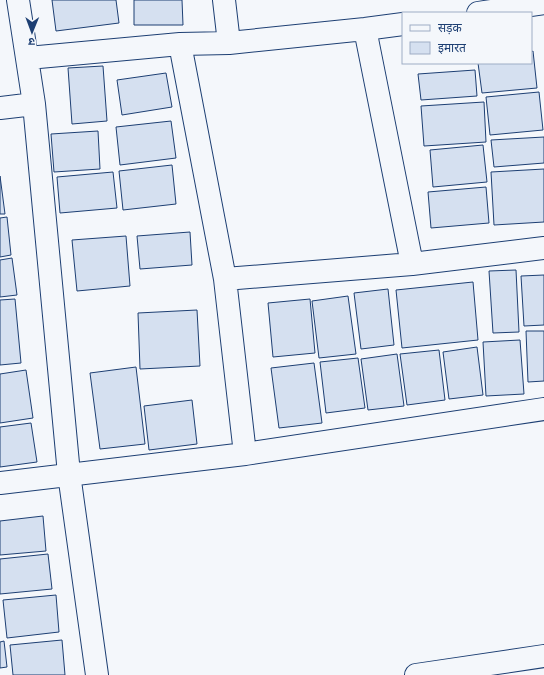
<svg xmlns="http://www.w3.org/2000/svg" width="544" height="675" viewBox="0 0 544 675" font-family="Rubik,'Noto Sans Devanagari',sans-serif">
	<rect width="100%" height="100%" fill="#f4f7fb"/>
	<!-- building -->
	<path fill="#d5e0f0" stroke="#1d3f73" d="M 52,0 L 116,0 L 119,23 L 56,31 Z
		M 134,0 L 182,0 L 183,25 L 134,25 Z
		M 533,51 L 537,88 L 482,93 L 478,63 L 531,63 L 531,52 Z
		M 103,66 L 107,121 L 72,124 L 68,68 Z
		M 475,70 L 477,96 L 421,100 L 418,74 Z
		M 166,73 L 172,107 L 122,115 L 117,80 Z
		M 539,92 L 543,130 L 490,135 L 486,97 Z
		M 484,102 L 486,142 L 424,146 L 421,106 Z
		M 171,121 L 176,158 L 120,165 L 116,127 Z
		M 98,131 L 100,169 L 54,172 L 51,134 Z
		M 544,137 L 544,163 L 494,167 L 491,140 Z
		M 483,145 L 487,182 L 433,187 L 430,150 Z
		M 172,165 L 176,204 L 123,210 L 119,171 Z
		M 544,169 L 544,222 L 494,225 L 491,172 Z
		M 113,172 L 117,208 L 60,213 L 57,177 Z
		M 0,176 L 5,214 L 0,214 Z
		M 486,187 L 489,223 L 431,228 L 428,192 Z
		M 7,217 L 11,255 L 0,257 L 0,218 Z
		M 190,232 L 192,265 L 140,269 L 137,236 Z
		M 126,236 L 130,286 L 77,291 L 72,240 Z
		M 12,258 L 17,295 L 0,297 L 0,260 Z
		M 516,270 L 519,332 L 493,333 L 489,271 Z
		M 544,275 L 544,325 L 524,326 L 521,276 Z
		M 473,282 L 478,340 L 402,348 L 396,290 Z
		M 388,289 L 394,345 L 361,349 L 354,293 Z
		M 348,296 L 356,354 L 319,358 L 312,301 Z
		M 15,299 L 21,363 L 0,365 L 0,300 Z
		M 310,299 L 315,353 L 273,357 L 268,303 Z
		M 197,310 L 200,366 L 140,369 L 138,313 Z
		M 526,331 L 544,331 L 544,381 L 528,382 Z
		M 520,340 L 524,394 L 486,396 L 483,342 Z
		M 477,347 L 483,395 L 449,399 L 443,352 Z
		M 439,350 L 445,400 L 407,405 L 400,354 Z
		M 397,354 L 404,406 L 368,410 L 361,359 Z
		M 358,358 L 365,408 L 326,413 L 320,362 Z
		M 314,363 L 322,423 L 279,428 L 271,368 Z
		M 136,367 L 145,444 L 100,449 L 90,373 Z
		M 26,370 L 33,418 L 0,423 L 0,374 Z
		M 192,400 L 197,444 L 149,450 L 144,406 Z
		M 31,423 L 37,462 L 0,467 L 0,427 Z
		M 43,516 L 46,551 L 0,555 L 0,521 Z
		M 48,554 L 52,589 L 0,594 L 0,559 Z
		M 56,595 L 59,632 L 7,638 L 3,600 Z
		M 62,640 L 65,675 L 13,675 L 10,645 Z
		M 4,641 L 7,667 L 0,668 L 0,642 Z"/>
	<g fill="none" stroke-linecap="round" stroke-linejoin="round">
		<defs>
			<path id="minor" d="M 18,0 L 34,104 L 69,474 L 97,675
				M 224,0 L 229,43
				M 478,13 L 544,3
				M 365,29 L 412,264
				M 180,44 L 225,279 L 245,454
				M 28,58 L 180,44 L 229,43 L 365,29 L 403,24
				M 0,108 L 34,104
				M 225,279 L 412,264 L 544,248
				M 0,483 L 245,454 L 544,409
				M 416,675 L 544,656"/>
		</defs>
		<!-- minor casing -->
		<use href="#minor" stroke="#1d3f73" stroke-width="24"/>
		<!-- minor -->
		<use href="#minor" stroke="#f4f7fb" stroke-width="22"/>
	</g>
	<!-- legend -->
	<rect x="402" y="12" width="130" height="52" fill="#f4f7fb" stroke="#9eadc5"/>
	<rect x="410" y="25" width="20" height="6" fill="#f4f7fb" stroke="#9eadc5"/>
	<text x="438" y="32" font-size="12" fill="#1d3f73">सड़क</text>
	<rect x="410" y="42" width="20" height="12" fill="#d5e0f0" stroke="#9eadc5"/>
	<text x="438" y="52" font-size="12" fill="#1d3f73">इमारत</text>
	<!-- north arrow -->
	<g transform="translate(32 32) rotate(181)" stroke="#f4f7fb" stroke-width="3" paint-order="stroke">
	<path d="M0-3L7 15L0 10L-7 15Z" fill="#1d3f73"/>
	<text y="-6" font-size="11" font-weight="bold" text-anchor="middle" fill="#1d3f73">उ</text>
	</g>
</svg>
